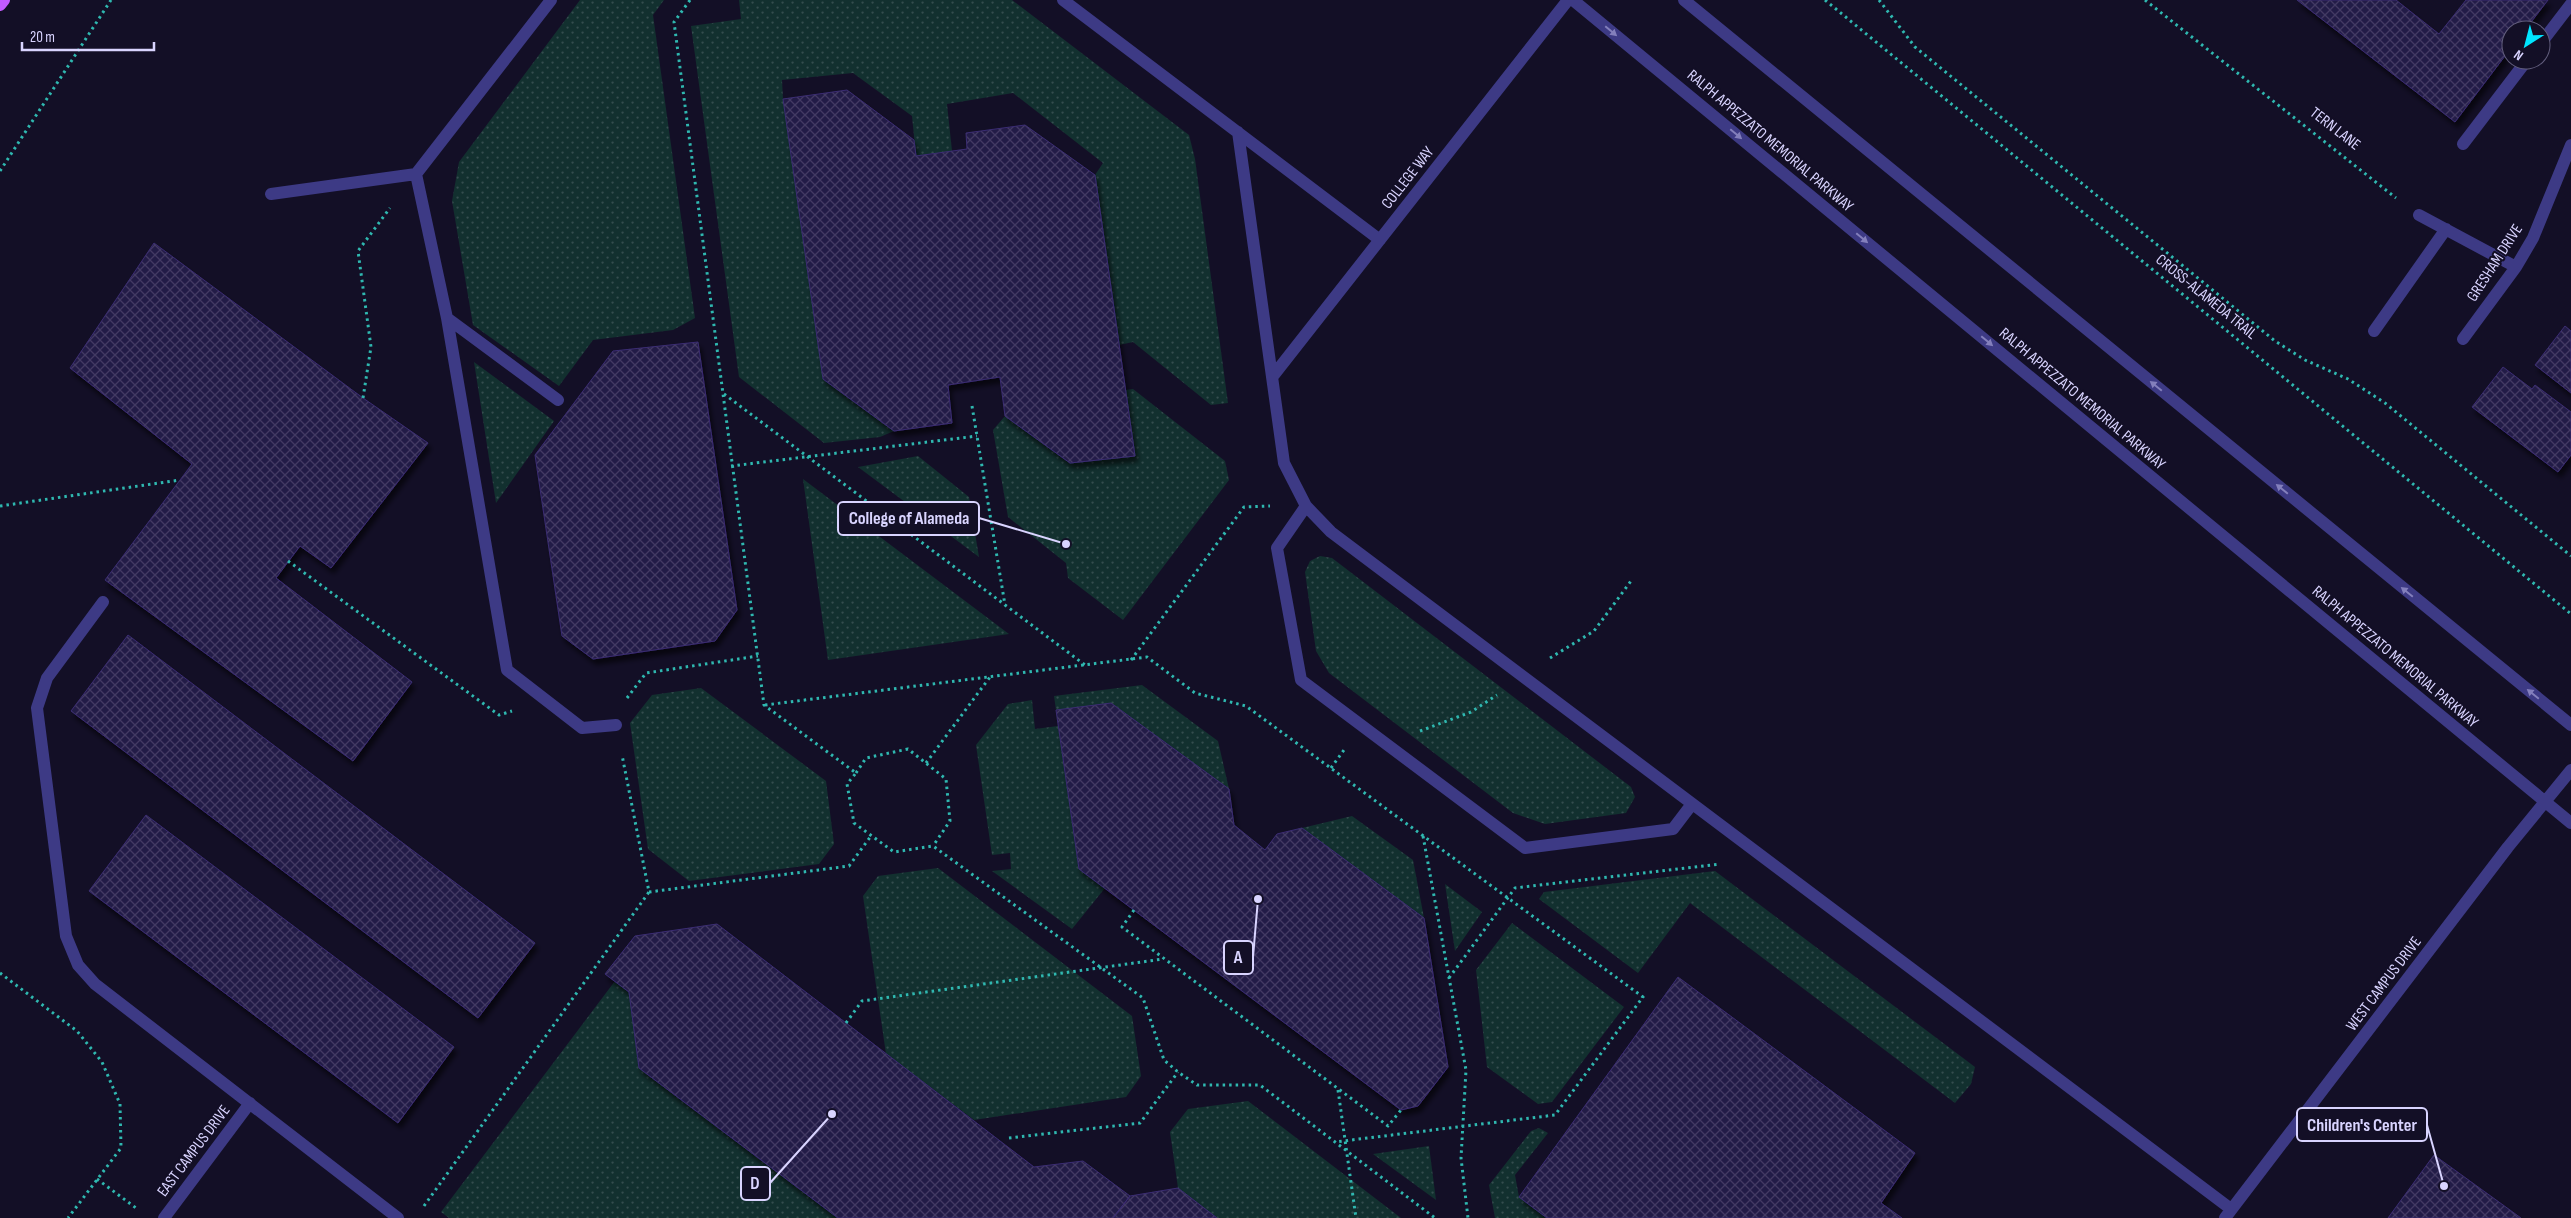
<svg xmlns="http://www.w3.org/2000/svg" width="2571" height="1218" viewBox="0 0 2571 1218" font-family="'Sofia Sans Condensed',sans-serif">
	<defs>
		<pattern id="grass-dots" width="8" height="8" patternUnits="userSpaceOnUse" patternTransform="scale(1.25)"><rect width="8" height="8" fill="#12302f"/><path d="M2 2h.1M6 6h.1" fill="none" stroke="#344d4e" stroke-width="1.8" stroke-linecap="round"/></pattern>
		<pattern id="building-cross-hatch" width="8" height="8" patternUnits="userSpaceOnUse" patternTransform="scale(1.25)"><rect width="8" height="8" fill="#241b47"/><path d="M0 0l8 8M0 8l8-8" fill="none" stroke="#433b63"/></pattern>
		<filter id="shadow"><feDropShadow dx="3" dy="5.5" stdDeviation="2.5" flood-color="#0009"/></filter>
	</defs>
	<rect width="100%" height="100%" fill="#130f26"/>
	<!-- grass -->
	<path fill="url(#grass-dots)" d="M 580,0 L 664,0 L 653,15 L 695,318 L 673,330 L 593,340 L 559,386 L 473,325 L 452,201 L 459,162 Z
		M 739,0 L 1012,0 L 1189,135 L 1195,159 L 1228,403 L 1211,405 L 1133,342 L 1119,345 L 1095,175 L 1103,163 L 1013,93 L 947,104 L 952,151 L 916,156 L 912,116 L 853,73 L 782,80 L 783,99 L 823,379 L 894,431 L 880,437 L 824,443 L 739,377 L 691,26 L 741,19 Z
		M 474,362 L 554,421 L 496,503 Z
		M 1133,389 L 1225,461 L 1229,480 L 1123,620 L 1068,578 L 1066,563 L 1008,517 L 993,430 L 1005,416 L 1070,463 L 1134,456 L 1125,390 Z
		M 918,456 L 969,497 L 979,557 L 858,467 Z
		M 803,479 L 1009,634 L 828,660 Z
		M 1320,556 L 1332,558 L 1631,787 L 1635,797 L 1626,813 L 1545,824 L 1513,813 L 1329,673 L 1316,651 L 1305,572 L 1310,561 Z
		M 1142,685 L 1218,741 L 1229,789 L 1111,703 L 1056,710 L 1054,696 Z
		M 701,688 L 826,781 L 834,844 L 819,864 L 689,881 L 648,849 L 630,723 L 652,695 Z
		M 1032,700 L 1035,729 L 1058,726 L 1079,869 L 1105,888 L 1072,929 L 992,871 L 1011,869 L 1010,853 L 992,855 L 976,745 L 1008,704 Z
		M 1352,816 L 1413,860 L 1424,918 L 1302,828 Z
		M 938,868 L 1132,1016 L 1141,1076 L 1126,1097 L 974,1120 L 886,1054 L 863,896 L 878,876 Z
		M 1715,871 L 1975,1067 L 1971,1084 L 1955,1103 L 1690,903 L 1638,973 L 1539,899 L 1544,892 Z
		M 1445,884 L 1482,912 L 1455,951 Z
		M 1512,923 L 1624,1007 L 1552,1102 L 1538,1104 L 1487,1067 L 1476,970 Z
		M 615,981 L 629,992 L 639,1068 L 838,1218 L 449,1218 L 441,1212 Z
		M 1248,1101 L 1401,1218 L 1217,1218 L 1178,1188 L 1170,1132 L 1188,1109 Z
		M 1539,1128 L 1548,1133 L 1515,1175 L 1519,1197 L 1547,1218 L 1495,1218 L 1489,1185 L 1531,1131 Z
		M 1429,1146 L 1436,1200 L 1373,1154 Z"/>
	<!-- building -->
	<path fill="url(#building-cross-hatch)" stroke="#3b2d73" filter="url(#shadow)" d="M 2297,0 L 2396,0 L 2439,34 L 2466,0 L 2548,0 L 2525,30 L 2511,30 L 2511,48 L 2455,122 Z
		M 847,90 L 914,140 L 916,156 L 967,149 L 966,133 L 1025,125 L 1095,175 L 1135,456 L 1070,463 L 1005,416 L 1000,377 L 948,385 L 952,423 L 894,431 L 823,379 L 783,99 Z
		M 154,243 L 363,398 L 428,443 L 331,568 L 300,546 L 276,578 L 412,682 L 353,761 L 105,580 L 192,464 L 70,368 Z
		M 2565,326 L 2571,331 L 2571,393 L 2535,365 Z
		M 698,342 L 737,610 L 715,641 L 593,659 L 562,636 L 535,455 L 613,351 Z
		M 2503,367 L 2532,389 L 2535,385 L 2571,412 L 2571,455 L 2558,472 L 2472,407 Z
		M 128,635 L 535,943 L 478,1018 L 71,711 Z
		M 1111,703 L 1229,789 L 1234,825 L 1265,850 L 1277,834 L 1302,828 L 1424,918 L 1448,1067 L 1418,1106 L 1401,1110 L 1079,869 L 1056,710 Z
		M 146,815 L 454,1047 L 398,1123 L 89,891 Z
		M 717,924 L 1034,1167 L 1083,1161 L 1130,1196 L 1113,1218 L 838,1218 L 639,1068 L 629,992 L 605,974 L 635,936 Z
		M 1678,977 L 1915,1153 L 1881,1203 L 1902,1218 L 1547,1218 L 1519,1197 Z
		M 2434,1155 L 2521,1218 L 2388,1218 Z
		M 1178,1188 L 1217,1218 L 1113,1218 L 1130,1196 Z"/>
	<g fill="none" stroke-linecap="round" stroke-linejoin="round">
		<!-- path -->
		<path stroke="#2fb8b0" stroke-width="3" stroke-dasharray="2.5 4" stroke-linecap="butt" d="M 690,0 L 674,22 L 764,705 L 856,773 L 847,784 L 854,823 L 894,852 L 933,846 L 1143,998 L 1164,1060 L 1178,1072 L 1197,1085 L 1260,1085 L 1435,1218
			M 1825,0 L 2571,614
			M 1879,0 L 1915,47 L 2275,341 L 2305,360 L 2348,379 L 2385,403 L 2571,556
			M 2145,0 L 2396,198
			M 0,171 L 111,0
			M 724,394 L 1085,665
			M 363,398 L 371,347 L 358,251 L 390,208
			M 972,406 L 1005,605
			M 731,466 L 977,436
			M 0,506 L 180,480
			M 288,561 L 499,715 L 512,711
			M 1550,658 L 1594,631 L 1631,581
			M 1131,660 L 1244,507 L 1270,506
			M 627,698 L 646,673 L 758,656
			M 765,705 L 1147,657 L 1195,693 L 1246,706 L 1643,997 L 1555,1115 L 1335,1142
			M 1420,731 L 1471,712 L 1497,695
			M 926,763 L 990,677
			M 1331,768 L 1344,750
			M 856,773 L 866,758 L 908,749 L 946,779 L 950,821 L 933,846
			M 1423,836 L 1466,1070 L 1461,1158 L 1468,1218
			M 649,892 L 849,866 L 871,836
			M 1134,910 L 1122,927 L 1388,1126 L 1401,1110
			M 0,973 L 77,1031 L 102,1062 L 120,1104 L 121,1148 L 68,1218
			M 1449,978 L 1515,888 L 1720,864
			M 1009,1138 L 1140,1123 L 1178,1072
			M 97,1179 L 136,1208
			M 424,1206 L 649,892 L 622,755"/>
		<!-- minor -->
		<path stroke="#3d3a85" stroke-width="12" d="M 1063,0 L 1380,240
			M 1573,0 L 2571,823
			M 1684,0 L 2571,725
			M 2541,43 L 2571,4
			M 1238,132 L 1284,463 L 1306,506 L 1331,532 L 2231,1209
			M 2463,144 L 2527,60
			M 416,174 L 447,318 L 558,400
			M 271,194 L 416,174 L 551,0
			M 2419,215 L 2516,267
			M 447,318 L 507,670 L 582,728 L 616,725
			M 2374,331 L 2446,229
			M 2463,339 L 2516,267 L 2533,238 L 2571,145
			M 1273,376 L 1568,0
			M 1306,506 L 1277,548 L 1301,680 L 1525,848 L 1673,829 L 1692,804
			M 103,602 L 47,678 L 37,708 L 66,936 L 78,965 L 95,984 L 398,1218
			M 164,1218 L 250,1103
			M 2225,1218 L 2508,847 L 2571,770"/>
		<!-- major -->
		<path stroke="#c25bff" stroke-width="12" d="M 0,5 L 4,0"/>
		<!-- path-bridge -->
		<path stroke="#2fb8b0" stroke-width="3" stroke-dasharray="2.5 4" stroke-linecap="butt" d="M 846,1023 L 862,1001 L 1163,959
			M 1338,1090 L 1356,1218"/>
	</g>
	<!-- one-way arrows -->
	<defs><path id="oneway-solid" d="M-6-.8H1V-3.2L6.5 0L1 3.2V.8H-6Z" transform="scale(1.25)"/></defs>
	<g fill="#837fbc">
		<use href="#oneway-solid" transform="translate(1611 31) rotate(40)"/>
		<use href="#oneway-solid" transform="translate(1736 134) rotate(40)"/>
		<use href="#oneway-solid" transform="translate(1862 238) rotate(40)"/>
		<use href="#oneway-solid" transform="translate(1987 341) rotate(40)"/>
		<use href="#oneway-solid" transform="translate(2156 386) rotate(-141)"/>
		<use href="#oneway-solid" transform="translate(2282 489) rotate(-141)"/>
		<use href="#oneway-solid" transform="translate(2407 592) rotate(-141)"/>
		<use href="#oneway-solid" transform="translate(2533 694) rotate(-141)"/>
	</g>
	<g text-anchor="middle" dominant-baseline="central" stroke-width="4" stroke-linejoin="round" paint-order="stroke">
		<!-- street labels -->
		<g font-size="16" fill="#d9d4ff" stroke="#130f26">
			<text transform="translate(2335 129) rotate(38)">TERN LANE</text>
			<text transform="translate(1770 141) rotate(40)">RALPH APPEZZATO MEMORIAL PARKWAY</text>
			<text transform="translate(1408 178) rotate(-52)">COLLEGE WAY</text>
			<text transform="translate(2495 263) rotate(-57)">GRESHAM DRIVE</text>
			<text transform="translate(2206 297) rotate(39)">CROSS-ALAMEDA TRAIL</text>
			<text transform="translate(2082 399) rotate(40)">RALPH APPEZZATO MEMORIAL PARKWAY</text>
			<text transform="translate(2395 657) rotate(40)">RALPH APPEZZATO MEMORIAL PARKWAY</text>
			<text transform="translate(2384 984) rotate(-53)">WEST CAMPUS DRIVE</text>
			<text transform="translate(194 1151) rotate(-53)">EAST CAMPUS DRIVE</text>
		</g>
	</g>
	<!-- callouts -->
	<path fill="none" stroke="#d9d4ff" stroke-width="2" d="M1066 544L979 518M1258 899L1253 957M2444 1186L2427 1125M832 1114L770 1183"/>
	<g fill="#d9d4ff" stroke="#130f26" stroke-width="2">
		<circle cx="1066" cy="544" r="5"/>
		<circle cx="1258" cy="899" r="5"/>
		<circle cx="2444" cy="1186" r="5"/>
		<circle cx="832" cy="1114" r="5"/>
	</g>
	<g fill="#130f26" stroke="#d9d4ff" stroke-width="2">
		<rect x="838" y="502" width="141" height="33" rx="5"/>
		<rect x="1224" y="941" width="29" height="33" rx="5"/>
		<rect x="2297" y="1108" width="130" height="33" rx="5"/>
		<rect x="741" y="1167" width="29" height="33" rx="5"/>
	</g>
	<g font-size="18" text-anchor="middle" font-weight="bold" fill="#d9d4ff">
		<text x="909" y="524">College of Alameda</text>
		<text x="1238" y="963">A</text>
		<text x="2362" y="1131">Children's Center</text>
		<text x="755" y="1189">D</text>
	</g>
	<!-- north arrow -->
	<g transform="translate(2526 45) rotate(216)"><circle r="24" fill="#130f26" stroke="#625e7d"/>
	<path d="M0-4L9 19L0 12L-9 19Z" fill="#00e5ff"/>
	<text y="-8" font-size="14" font-weight="bold" text-anchor="middle" fill="#d9d4ff">N</text>
	</g>
	<!-- scale -->
	<path d="M22 42v8h132v-8" fill="none" stroke="#d9d4ff" stroke-width="2.5"/>
	<text x="30" y="42" font-size="15" fill="#d9d4ff" stroke="#130f26" stroke-width="4" paint-order="stroke">20 m</text>
</svg>
